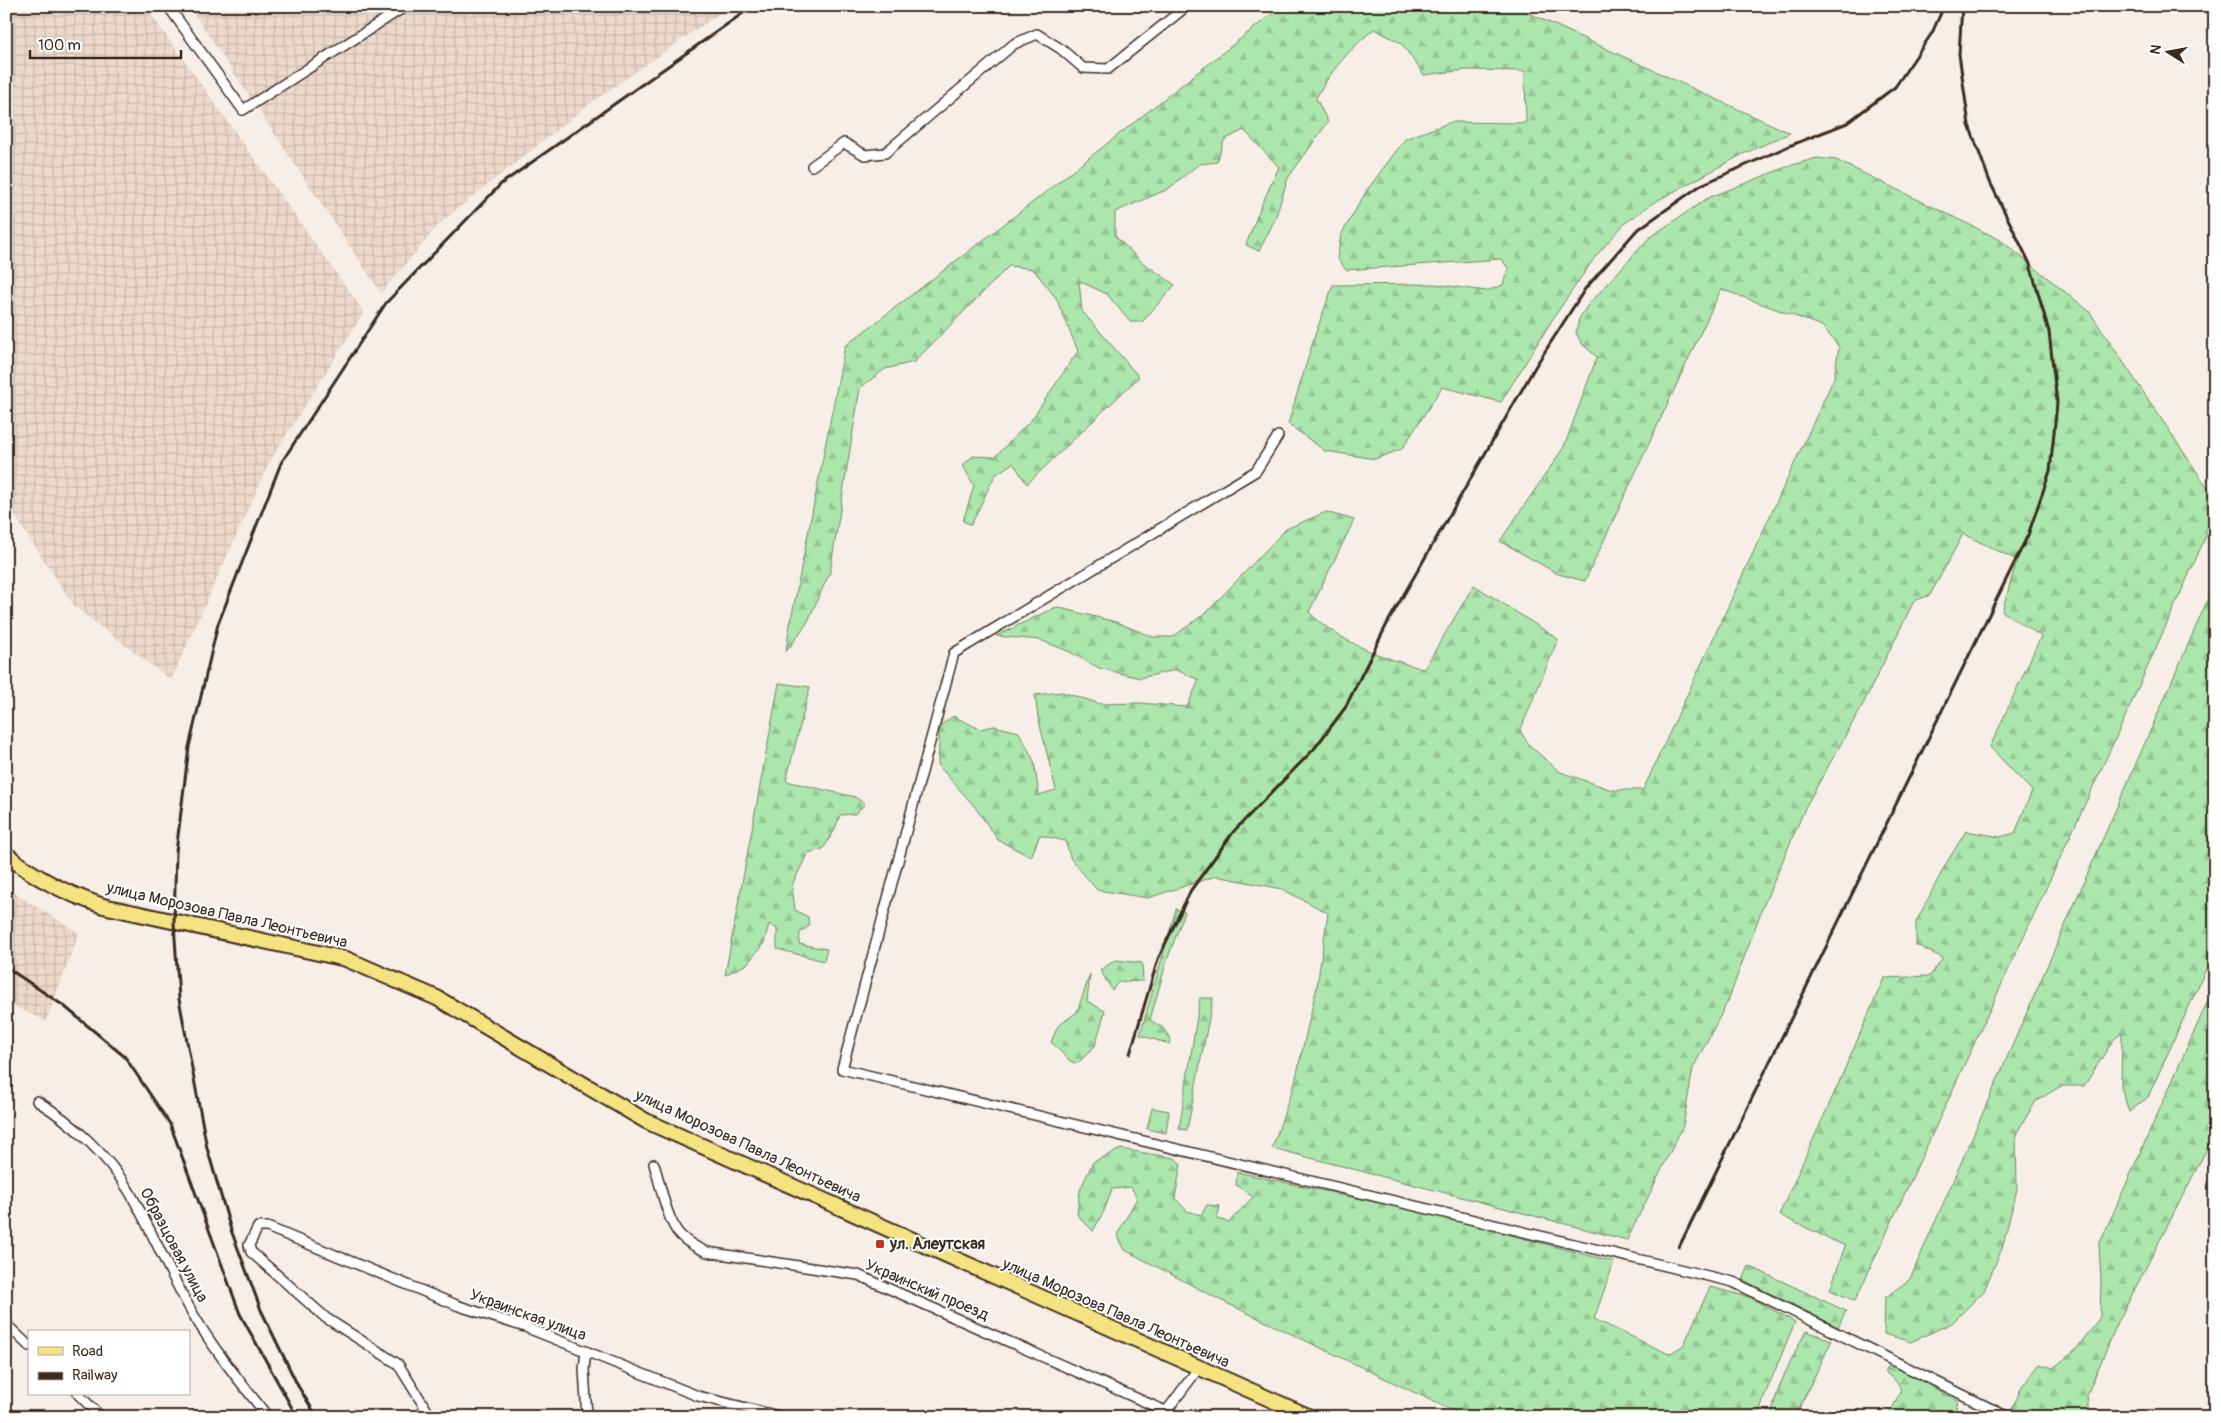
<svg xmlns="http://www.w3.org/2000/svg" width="2221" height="1423" viewBox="0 0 2221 1423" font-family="Pangolin,sans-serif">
	<defs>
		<pattern id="industrial-grid" width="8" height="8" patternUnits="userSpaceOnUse" patternTransform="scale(1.25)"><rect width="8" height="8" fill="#ecd9ca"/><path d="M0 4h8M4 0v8" fill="none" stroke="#cbbaad"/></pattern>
		<pattern id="forest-firs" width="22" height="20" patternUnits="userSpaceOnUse" patternTransform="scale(1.25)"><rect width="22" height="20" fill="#abe6ac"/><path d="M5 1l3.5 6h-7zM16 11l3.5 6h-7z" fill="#94c594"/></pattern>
	</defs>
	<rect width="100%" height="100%" fill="#f6eee7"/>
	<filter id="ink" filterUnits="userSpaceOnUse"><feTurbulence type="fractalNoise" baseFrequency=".02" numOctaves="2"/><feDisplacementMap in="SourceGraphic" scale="10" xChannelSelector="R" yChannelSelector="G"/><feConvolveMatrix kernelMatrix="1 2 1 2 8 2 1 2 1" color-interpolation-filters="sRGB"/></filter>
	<g filter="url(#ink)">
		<!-- industrial -->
		<path fill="url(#industrial-grid)" d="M 6,6 L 145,6 L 364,312 L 270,461 L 171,680 L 75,607 L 6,503 Z
			M 189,6 L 730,6 L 588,105 L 441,222 L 381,293 Z
			M 6,888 L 79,933 L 46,1021 L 6,1003 Z"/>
		<!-- forest -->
		<path fill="url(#forest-firs)" stroke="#738865" d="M 1282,6 L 1513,6 L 1790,133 L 1743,154 L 1653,203 L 1624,224 L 1595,257 L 1554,317 L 1501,402 L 1442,387 L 1402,449 L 1375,459 L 1325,451 L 1288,424 L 1315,335 L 1333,285 L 1434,284 L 1486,291 L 1503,285 L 1508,268 L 1501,259 L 1346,270 L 1337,258 L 1341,235 L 1367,190 L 1405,139 L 1451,122 L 1526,123 L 1525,71 L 1466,70 L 1424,75 L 1401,43 L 1374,29 C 1350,49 1331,70 1316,98 L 1328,122 L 1288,178 L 1275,219 L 1259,251 L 1246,245 L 1261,206 L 1279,167 L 1244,130 L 1224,140 L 1217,162 L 1199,164 L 1168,189 L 1115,212 L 1115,236 L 1142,262 L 1175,285 L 1142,322 L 1130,322 L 1107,294 L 1079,281 L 1082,311 L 1139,377 L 1027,484 L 1013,463 L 995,475 L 971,525 L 963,521 L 974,486 L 963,465 L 973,456 L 995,457 L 1032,419 L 1078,351 L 1056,298 L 1033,269 L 1009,266 L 914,362 L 885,369 L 860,388 L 830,572 L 807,623 L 786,652 L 789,630 L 845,346 L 1033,202 Z
			M 1817,158 L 1836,160 L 1999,239 L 2089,311 L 2215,499 L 2215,516 L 2117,735 L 1855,1301 L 1830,1290 L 1845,1246 L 1779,1215 L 1837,1087 L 1884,978 L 1930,976 L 1943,958 L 1916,945 L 1916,922 L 1947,862 L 1966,831 L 2000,837 L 2015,833 L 2032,791 L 1990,747 L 2041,636 L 2002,611 L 2017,560 L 1963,534 L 1930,595 L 1914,601 L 1862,706 L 1806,806 L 1762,909 L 1728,1001 L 1693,1068 L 1683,1126 L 1627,1240 L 1272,1148 L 1295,1082 L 1317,986 L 1328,913 L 1282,889 L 1216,876 L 1148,898 L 1097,890 L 1071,859 L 1065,841 L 1040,835 L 1031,857 L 998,840 L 975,807 L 938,765 L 940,726 L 953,716 L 980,729 L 994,726 L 1019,732 L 1034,761 L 1039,795 L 1056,790 L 1038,717 L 1035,695 L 1062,692 L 1101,704 L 1139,703 L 1187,707 L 1199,680 L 1176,670 L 1140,678 L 1099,668 L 1070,652 L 1040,640 L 996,636 L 1056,607 L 1116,622 L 1153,637 L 1173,637 L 1208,611 L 1286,529 L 1326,512 L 1354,520 L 1309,612 C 1340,643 1383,658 1424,669 L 1474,585 L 1558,639 L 1520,731 L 1530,746 L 1560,772 L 1612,790 L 1643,790 L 1834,378 L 1839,347 L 1822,326 L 1721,289 L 1585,581 L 1558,574 L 1500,541 L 1564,447 L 1597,357 L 1582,344 L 1576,333 L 1579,319 L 1587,306 L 1650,237 L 1708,198 L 1789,166 Z
			M 2215,583 L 2215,979 L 2206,969 L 2148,1097 L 2129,1112 L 2121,1087 L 2122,1033 L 2114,1039 L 2084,1086 L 2061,1086 L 2036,1101 L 2016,1134 L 2017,1189 L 2002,1248 L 1984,1291 L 1952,1323 L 1911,1342 L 1884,1334 L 1885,1298 L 1910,1279 Z
			M 779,683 L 810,687 L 786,781 L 855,797 L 865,804 L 855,814 L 840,815 L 834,831 L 823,849 L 808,853 L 792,885 L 795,910 L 808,917 L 809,926 L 800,933 L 799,944 L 827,949 L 824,961 L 777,949 L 777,929 L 769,924 L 764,943 L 747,964 L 725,975 Z
			M 1176,909 L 1185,912 L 1167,960 L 1150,1020 L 1163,1028 L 1171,1039 L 1169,1044 L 1140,1035 Z
			M 1115,960 L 1142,963 L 1143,981 L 1118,982 L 1112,990 L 1100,970 Z
			M 1090,974 L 1087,1001 L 1105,1011 L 1095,1046 L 1077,1064 L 1070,1061 L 1051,1042 L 1058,1026 L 1077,1012 Z
			M 2215,985 L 2215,1133 L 2118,1322 L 2087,1395 L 2089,1417 L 2020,1417 L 2011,1412 L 2022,1386 L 2040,1364 L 2053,1368 L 2075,1351 L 2100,1317 L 2101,1281 L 2099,1245 Z
			M 1200,998 L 1213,998 L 1187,1130 L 1179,1129 Z
			M 1152,1108 L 1169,1111 L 1166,1133 L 1147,1129 Z
			M 1121,1149 L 1175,1158 L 1181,1164 L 1175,1198 L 1187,1211 L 1201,1215 L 1207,1205 L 1220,1206 L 1217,1219 L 1229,1222 L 1253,1197 L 1236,1185 L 1237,1172 L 1430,1214 L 1614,1262 L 1594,1319 L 1669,1354 L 1683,1346 L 1710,1287 L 1749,1297 L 1795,1322 L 1764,1397 L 1758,1417 L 1466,1417 L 1220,1300 L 1125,1250 L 1117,1235 L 1137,1198 L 1131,1187 L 1112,1189 L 1104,1211 L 1093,1231 L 1077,1215 L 1080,1190 L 1093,1162 Z
			M 1749,1266 L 1846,1311 L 1838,1327 L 1743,1280 Z
			M 1806,1331 L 1832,1340 L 1795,1417 L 1771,1417 C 1776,1387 1792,1358 1806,1331 Z
			M 1890,1364 L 1958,1401 L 1954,1417 L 1891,1417 L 1889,1415 L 1901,1390 L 1896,1381 L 1885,1372 Z"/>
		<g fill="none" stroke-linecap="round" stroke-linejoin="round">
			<defs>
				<path id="street" d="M 168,6 L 243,110 L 406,6
					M 812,166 L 844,143 L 865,155 L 885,153 L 1014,44 L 1037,34 L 1061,49 L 1083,68 L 1108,69 L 1187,6
					M 1278,436 L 1256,471 L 954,653 L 842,1069 L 1733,1282 L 2008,1417
					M 37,1101 C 72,1122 108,1156 129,1191 C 153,1232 171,1278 196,1319 C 217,1354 243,1385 268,1417
					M 654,1164 C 660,1183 667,1221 680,1235 C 688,1243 697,1248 707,1252 L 858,1275 L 1179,1417
					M 6,1324 L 29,1346
					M 586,1351 L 584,1369 L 587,1417
					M 78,1394 L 101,1417
					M 431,1417 L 398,1364 L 326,1318 L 251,1252 L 249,1245 L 258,1227 L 267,1227 L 459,1306 L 525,1327 L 698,1396 L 783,1417
					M 1162,1417 L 1198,1369"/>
				<path id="primary" d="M 6,854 C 36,879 66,893 103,906 L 346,959 L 437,998 L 646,1121 L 1310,1417"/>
			</defs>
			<!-- street casing -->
			<use href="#street" stroke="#3b2a1e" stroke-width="12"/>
			<!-- primary casing -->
			<use href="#primary" stroke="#3b2a1e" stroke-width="18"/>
			<!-- street -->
			<use href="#street" stroke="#fff" stroke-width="9"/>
			<!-- primary -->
			<use href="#primary" stroke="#f5e382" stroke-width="14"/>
			<!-- rail -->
			<path stroke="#3b2a1e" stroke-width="3" d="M 6,967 L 64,1006 L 125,1057 L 170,1124 L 240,1314 L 297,1417
				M 1130,1054 L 1158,959 L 1191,890 L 1234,831 L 1314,749 L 1345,708 L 1388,622 L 1535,367 L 1585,289 L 1636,231 L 1701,185 L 1789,146 L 1847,123 L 1895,87 L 1932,33 L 1944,6
				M 1679,1247 L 2028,535 L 2050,471 L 2057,403 L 2049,332 L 2030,264 L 1990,182 L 1969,125 L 1959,54 L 1962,6
				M 317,1417 L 298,1386 L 261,1310 L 231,1230 L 207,1148 L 179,999 L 174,923 L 176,852 L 189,747 L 218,624 L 281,463 L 386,303 L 501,184 L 753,6"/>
		</g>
	</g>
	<!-- markers -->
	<rect fill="#c8321e" stroke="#fff" stroke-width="2" x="875" y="1239" width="10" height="10" rx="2.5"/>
	<g text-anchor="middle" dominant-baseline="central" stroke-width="4" stroke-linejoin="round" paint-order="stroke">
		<!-- street labels -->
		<g font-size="16" fill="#3b2a1e" stroke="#fff">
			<text transform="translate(227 915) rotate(13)">улица Морозова Павла Леонтьевича</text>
			<text transform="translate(748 1146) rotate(25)">улица Морозова Павла Леонтьевича</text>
			<text transform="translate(174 1245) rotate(62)">Образцовая улица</text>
			<text transform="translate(927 1290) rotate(23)">Украинский проезд</text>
			<text transform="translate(1116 1313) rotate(24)">улица Морозова Павла Леонтьевича</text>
			<text transform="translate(528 1315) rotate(20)">Украинская улица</text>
		</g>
		<!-- poi labels -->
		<g font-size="16" font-weight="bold" fill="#3b2a1e" stroke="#fff" text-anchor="start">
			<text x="890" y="1244">ул. Алеутская</text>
		</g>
	</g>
	<!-- margin -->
	<rect width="2221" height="1423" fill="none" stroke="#fff" stroke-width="25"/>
	<rect x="12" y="12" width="2196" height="1398" fill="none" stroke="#3b2a1e" stroke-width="2" filter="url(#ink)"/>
	<!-- legend -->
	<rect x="28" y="1330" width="162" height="65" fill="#ffffff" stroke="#b1aaa5"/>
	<rect x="38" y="1347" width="25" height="8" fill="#f5e382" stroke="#b1aaa5"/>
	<text x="72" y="1356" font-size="15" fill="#3b2a1e">Road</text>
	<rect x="38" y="1372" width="25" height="8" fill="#3b2a1e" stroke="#b1aaa5"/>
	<text x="72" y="1380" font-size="15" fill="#3b2a1e">Railway</text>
	<!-- north arrow -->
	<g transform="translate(2168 52) rotate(281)" stroke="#ffffff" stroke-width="4" paint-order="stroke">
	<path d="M0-4L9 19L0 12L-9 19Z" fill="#3b2a1e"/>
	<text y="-8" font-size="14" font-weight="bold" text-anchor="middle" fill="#3b2a1e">N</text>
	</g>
	<!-- scale -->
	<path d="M30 50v8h151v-8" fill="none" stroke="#3b2a1e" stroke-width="2.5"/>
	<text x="38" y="50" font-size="15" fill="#3b2a1e" stroke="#ffffff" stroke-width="4" paint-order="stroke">100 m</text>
</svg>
